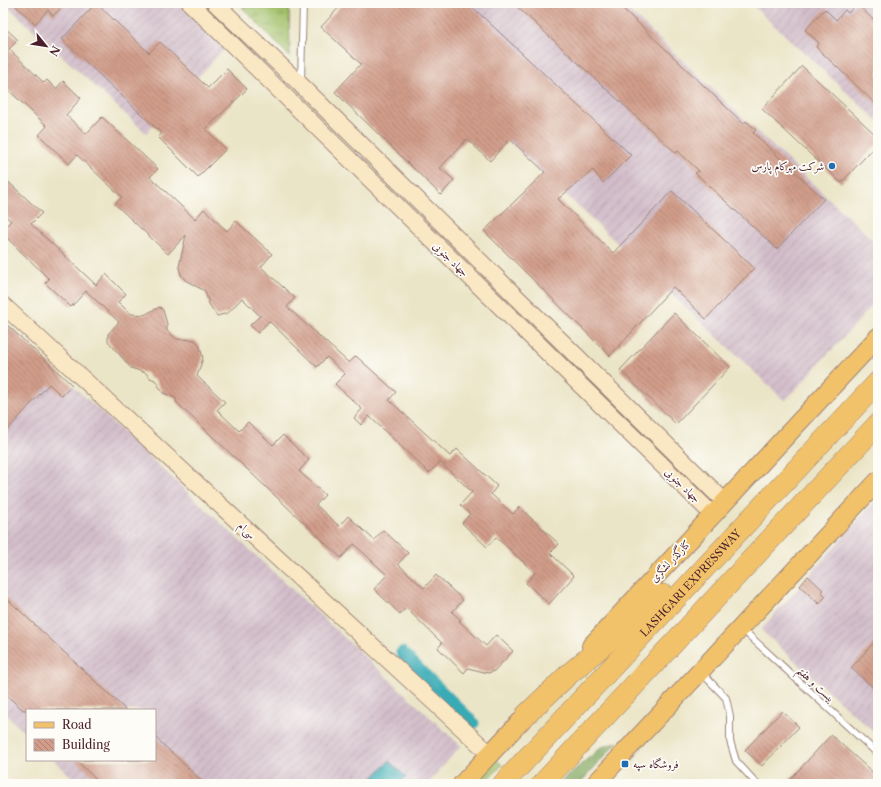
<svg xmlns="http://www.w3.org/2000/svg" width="881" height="787" viewBox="0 0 881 787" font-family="'Libre Caslon Text',Amiri,serif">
	<defs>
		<pattern id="industrial-furrows" width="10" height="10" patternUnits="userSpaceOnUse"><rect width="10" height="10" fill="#d1bdc9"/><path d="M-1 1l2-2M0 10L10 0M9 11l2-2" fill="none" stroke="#b5a2ad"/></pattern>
		<pattern id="grass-tufts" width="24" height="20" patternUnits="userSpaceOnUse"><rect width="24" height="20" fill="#a1c069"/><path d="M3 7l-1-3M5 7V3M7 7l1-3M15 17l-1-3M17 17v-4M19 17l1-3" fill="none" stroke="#859b57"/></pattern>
		<pattern id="forest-crowns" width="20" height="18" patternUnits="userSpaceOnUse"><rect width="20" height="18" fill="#80a65d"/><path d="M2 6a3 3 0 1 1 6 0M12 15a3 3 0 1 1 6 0" fill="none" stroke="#6b874d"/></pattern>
		<pattern id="water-ripples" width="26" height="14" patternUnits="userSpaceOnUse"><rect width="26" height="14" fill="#39abb5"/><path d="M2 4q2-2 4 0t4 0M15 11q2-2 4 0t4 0" fill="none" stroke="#328b93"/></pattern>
		<pattern id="building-back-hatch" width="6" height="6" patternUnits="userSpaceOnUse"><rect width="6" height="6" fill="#d19d8a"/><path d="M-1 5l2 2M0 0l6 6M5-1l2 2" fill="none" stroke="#ac7f71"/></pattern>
	</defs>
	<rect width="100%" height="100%" fill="#fdfcf7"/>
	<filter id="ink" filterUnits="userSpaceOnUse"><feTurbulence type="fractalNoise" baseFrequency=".025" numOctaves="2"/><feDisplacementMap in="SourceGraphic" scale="8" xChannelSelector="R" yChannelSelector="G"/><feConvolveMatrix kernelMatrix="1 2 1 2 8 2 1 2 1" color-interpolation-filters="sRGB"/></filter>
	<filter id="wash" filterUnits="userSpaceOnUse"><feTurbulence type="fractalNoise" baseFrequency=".012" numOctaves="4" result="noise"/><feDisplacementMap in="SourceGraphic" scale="16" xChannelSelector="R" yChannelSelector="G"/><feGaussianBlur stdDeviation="0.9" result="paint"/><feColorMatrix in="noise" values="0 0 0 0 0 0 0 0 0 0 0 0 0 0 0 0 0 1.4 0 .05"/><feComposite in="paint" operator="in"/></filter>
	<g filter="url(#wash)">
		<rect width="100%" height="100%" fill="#ebe5c7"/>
		<!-- industrial -->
		<path fill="url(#industrial-furrows)" d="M 4,3 L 179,3 L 224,49 L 146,133 Z
			M 362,3 L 621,3 L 878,245 L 878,299 L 785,401 Z
			M 750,3 L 875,3 L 878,6 L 878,121 Z
			M 3,321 L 461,746 L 427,784 L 79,784 L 54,760 L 155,760 L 155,710 L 27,710 L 27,735 L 3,712 Z
			M 878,498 L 878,736 L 761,630 Z"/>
		<!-- grass -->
		<path fill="url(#grass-tufts)" stroke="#76704a" d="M 263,3 L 289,3 L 290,57 L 242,7 L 258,7 Z
			M 493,756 L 502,765 L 484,784 L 468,784 Z"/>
		<!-- forest -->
		<path fill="url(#forest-crowns)" stroke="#656244" d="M 618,742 L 579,784 L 557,784 L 602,747 Z"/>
		<!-- water -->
		<path fill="url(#water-ripples)" stroke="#426570" d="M 389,761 L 406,777 L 399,784 L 367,784 Z"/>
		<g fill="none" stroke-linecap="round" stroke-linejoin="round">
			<!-- canal -->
			<path stroke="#39abb5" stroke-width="13" d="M 402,653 L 473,723"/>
		</g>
		<g id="blocks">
			<!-- building -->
			<path fill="url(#building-back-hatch)" d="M 13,3 L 66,3 L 53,16 L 48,10 L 35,24 Z
				M 96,3 L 149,53 L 160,42 L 208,88 L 227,69 L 247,89 L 206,129 L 226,149 L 198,177 L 158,137 L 162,134 L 62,39 Z
				M 343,3 L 468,3 L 631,155 L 603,183 L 593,170 L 558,199 L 613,253 L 672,191 L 754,268 L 706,319 L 673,287 L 610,356 L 484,231 L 545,172 L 510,139 L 490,161 L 467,139 L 440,168 L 454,180 L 441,195 L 335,92 L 361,64 L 321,27 Z
				M 513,3 L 617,3 L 744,124 L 746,121 L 756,130 L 753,133 L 824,199 L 777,249 L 695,173 L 699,171 L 678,151 L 676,153 Z
				M 857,4 L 878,24 L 878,106 L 816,47 L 819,43 L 805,30 L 825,9 L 836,20 L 845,10 L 848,13 Z
				M 3,26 L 18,40 L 9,49 L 44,83 L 47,80 L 56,89 L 63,81 L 81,98 L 66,115 L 86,134 L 102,117 L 158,169 L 150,177 L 195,219 L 204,209 L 227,231 L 236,221 L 272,254 L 261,267 L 295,298 L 287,307 L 349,363 L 356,356 L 396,392 L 389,400 L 450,456 L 457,449 L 497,486 L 491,494 L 513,514 L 519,507 L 559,544 L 550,553 L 574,576 L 549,604 L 526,583 L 535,573 L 496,537 L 487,547 L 462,523 L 470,514 L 460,505 L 472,492 L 440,462 L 429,473 L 369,416 L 361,425 L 354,418 L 362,409 L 335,384 L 345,374 L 327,357 L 317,367 L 269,321 L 258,333 L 250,325 L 260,316 L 242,298 L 228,313 L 217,316 L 209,304 L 205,291 L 185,280 L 181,275 L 179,267 L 186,235 L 168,254 L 115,204 L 122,197 L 77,155 L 69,164 L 39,135 L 47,126 L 3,85 Z
				M 802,66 L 878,137 L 878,143 L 841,183 L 762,109 Z
				M 3,177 L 42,213 L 31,224 L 96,285 L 106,274 L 126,294 L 118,302 L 131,314 L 144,315 L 160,307 L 163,310 L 167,324 L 167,331 L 177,339 L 195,340 L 199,344 L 203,358 L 197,376 L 225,402 L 217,410 L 239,431 L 248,422 L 273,445 L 283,435 L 309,460 L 299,471 L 325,495 L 316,505 L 339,526 L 348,516 L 374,540 L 383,530 L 408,553 L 398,564 L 424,588 L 436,575 L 463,600 L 452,612 L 461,620 L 459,621 L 486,646 L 496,635 L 513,651 L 494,671 L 488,673 L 468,668 L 464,673 L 438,648 L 442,643 L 406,608 L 400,614 L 374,589 L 387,575 L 354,544 L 341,558 L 176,402 L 176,398 L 163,393 L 155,380 L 150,378 L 146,373 L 131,368 L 108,341 L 108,334 L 119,322 L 86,291 L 71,307 L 45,283 L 49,279 L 3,234 L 3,229 L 11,221 L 3,214 Z
				M 674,313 L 730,367 L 676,424 L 620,370 Z
				M 3,321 L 72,385 L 62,396 L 49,384 L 3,435 Z
				M 808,576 L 823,590 L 821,592 L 826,596 L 819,604 L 800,586 Z
				M 3,595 L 126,710 L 23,710 L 3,692 Z
				M 878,638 L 878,692 L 851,668 Z
				M 782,711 L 799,727 L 762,766 L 745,750 Z
				M 831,735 L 878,777 L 878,784 L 786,784 Z
				M 155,737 L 205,784 L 101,784 L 76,760 L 155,760 Z"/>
		</g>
	</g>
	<g filter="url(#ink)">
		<use href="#blocks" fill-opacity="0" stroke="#9a8279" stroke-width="1"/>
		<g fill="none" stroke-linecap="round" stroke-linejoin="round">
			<defs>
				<path id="lane" d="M 220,6 L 232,3
					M 301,81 L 303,3
					M 742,629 L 878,754
					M 702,673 L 726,698 L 730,716 L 730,741 L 736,761 L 757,784"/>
				<path id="secondary" d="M 190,3 L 713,515
					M 215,3 L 300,84 L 725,502
					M 3,305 L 490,754"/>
				<path id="primary" d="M 591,646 L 878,337
					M 462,784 L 536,705
					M 595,784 L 878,481"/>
				<g id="highway">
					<path d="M 526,715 L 569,674 L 663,595"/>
					<path id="s1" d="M 503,784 L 878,382"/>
					<path d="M 542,784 L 878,424"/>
				</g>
			</defs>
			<!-- lane casing -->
			<use href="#lane" stroke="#9a8279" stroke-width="8"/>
			<!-- secondary casing -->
			<use href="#secondary" stroke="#9a8279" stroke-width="18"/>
			<!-- primary casing -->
			<use href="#primary" stroke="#9a8279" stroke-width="20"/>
			<!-- highway casing -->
			<use href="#highway" stroke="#9a8279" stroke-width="22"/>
			<!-- lane -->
			<use href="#lane" stroke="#fff" stroke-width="6"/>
			<!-- secondary -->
			<use href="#secondary" stroke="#fae7c3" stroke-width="16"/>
			<!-- primary -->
			<use href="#primary" stroke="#f2c26a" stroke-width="18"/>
			<!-- highway -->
			<use href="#highway" stroke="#f2c26a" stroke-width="21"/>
		</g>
	</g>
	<!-- markers -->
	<g fill="#1f6fb2" stroke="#fdfcf7" stroke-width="1.5">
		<circle cx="832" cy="166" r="4"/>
		<rect x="621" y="760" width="8" height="8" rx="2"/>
	</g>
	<g text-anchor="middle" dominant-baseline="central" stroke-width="3.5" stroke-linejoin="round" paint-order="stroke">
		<!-- poi labels -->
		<g font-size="11" fill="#4a1f2b" stroke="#fdfcf7" text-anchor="end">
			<text x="824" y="166">شرکت مهرکام پارس</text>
			<text x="633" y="764" text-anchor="start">فروشگاه سپه</text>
		</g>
		<!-- street labels -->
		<g font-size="11" fill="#4a1f2b" stroke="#fdfcf7">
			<text transform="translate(451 259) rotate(44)">جهاد جنوبی</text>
			<text transform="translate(683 485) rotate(44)">جهاد جنوبی</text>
			<text transform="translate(247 530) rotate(43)">سی‌ام</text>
			<text transform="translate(670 561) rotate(-47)">کنارگذر لشگری</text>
			<text stroke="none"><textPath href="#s1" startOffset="275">LASHGARI EXPRESSWAY</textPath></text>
			<text transform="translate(816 684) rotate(43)">بیست و هفتم</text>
		</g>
	</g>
	<!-- margin -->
	<rect width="881" height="787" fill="none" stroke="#fdfcf7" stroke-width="16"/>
	<!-- legend -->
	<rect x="26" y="709" width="130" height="52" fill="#fdfcf7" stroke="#b5a4a5"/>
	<rect x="34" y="722" width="20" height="6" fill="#f2c26a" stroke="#b5a4a5"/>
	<text x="62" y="729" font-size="12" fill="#4a1f2b">Road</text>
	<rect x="34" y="739" width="20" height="12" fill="url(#building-back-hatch)" stroke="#b5a4a5"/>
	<text x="62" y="749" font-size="12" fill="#4a1f2b">Building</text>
	<!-- north arrow -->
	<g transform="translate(46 46) rotate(120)" stroke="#fdfcf7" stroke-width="3" paint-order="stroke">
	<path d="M0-3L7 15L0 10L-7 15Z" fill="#4a1f2b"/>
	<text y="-6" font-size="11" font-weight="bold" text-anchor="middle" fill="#4a1f2b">N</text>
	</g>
</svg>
